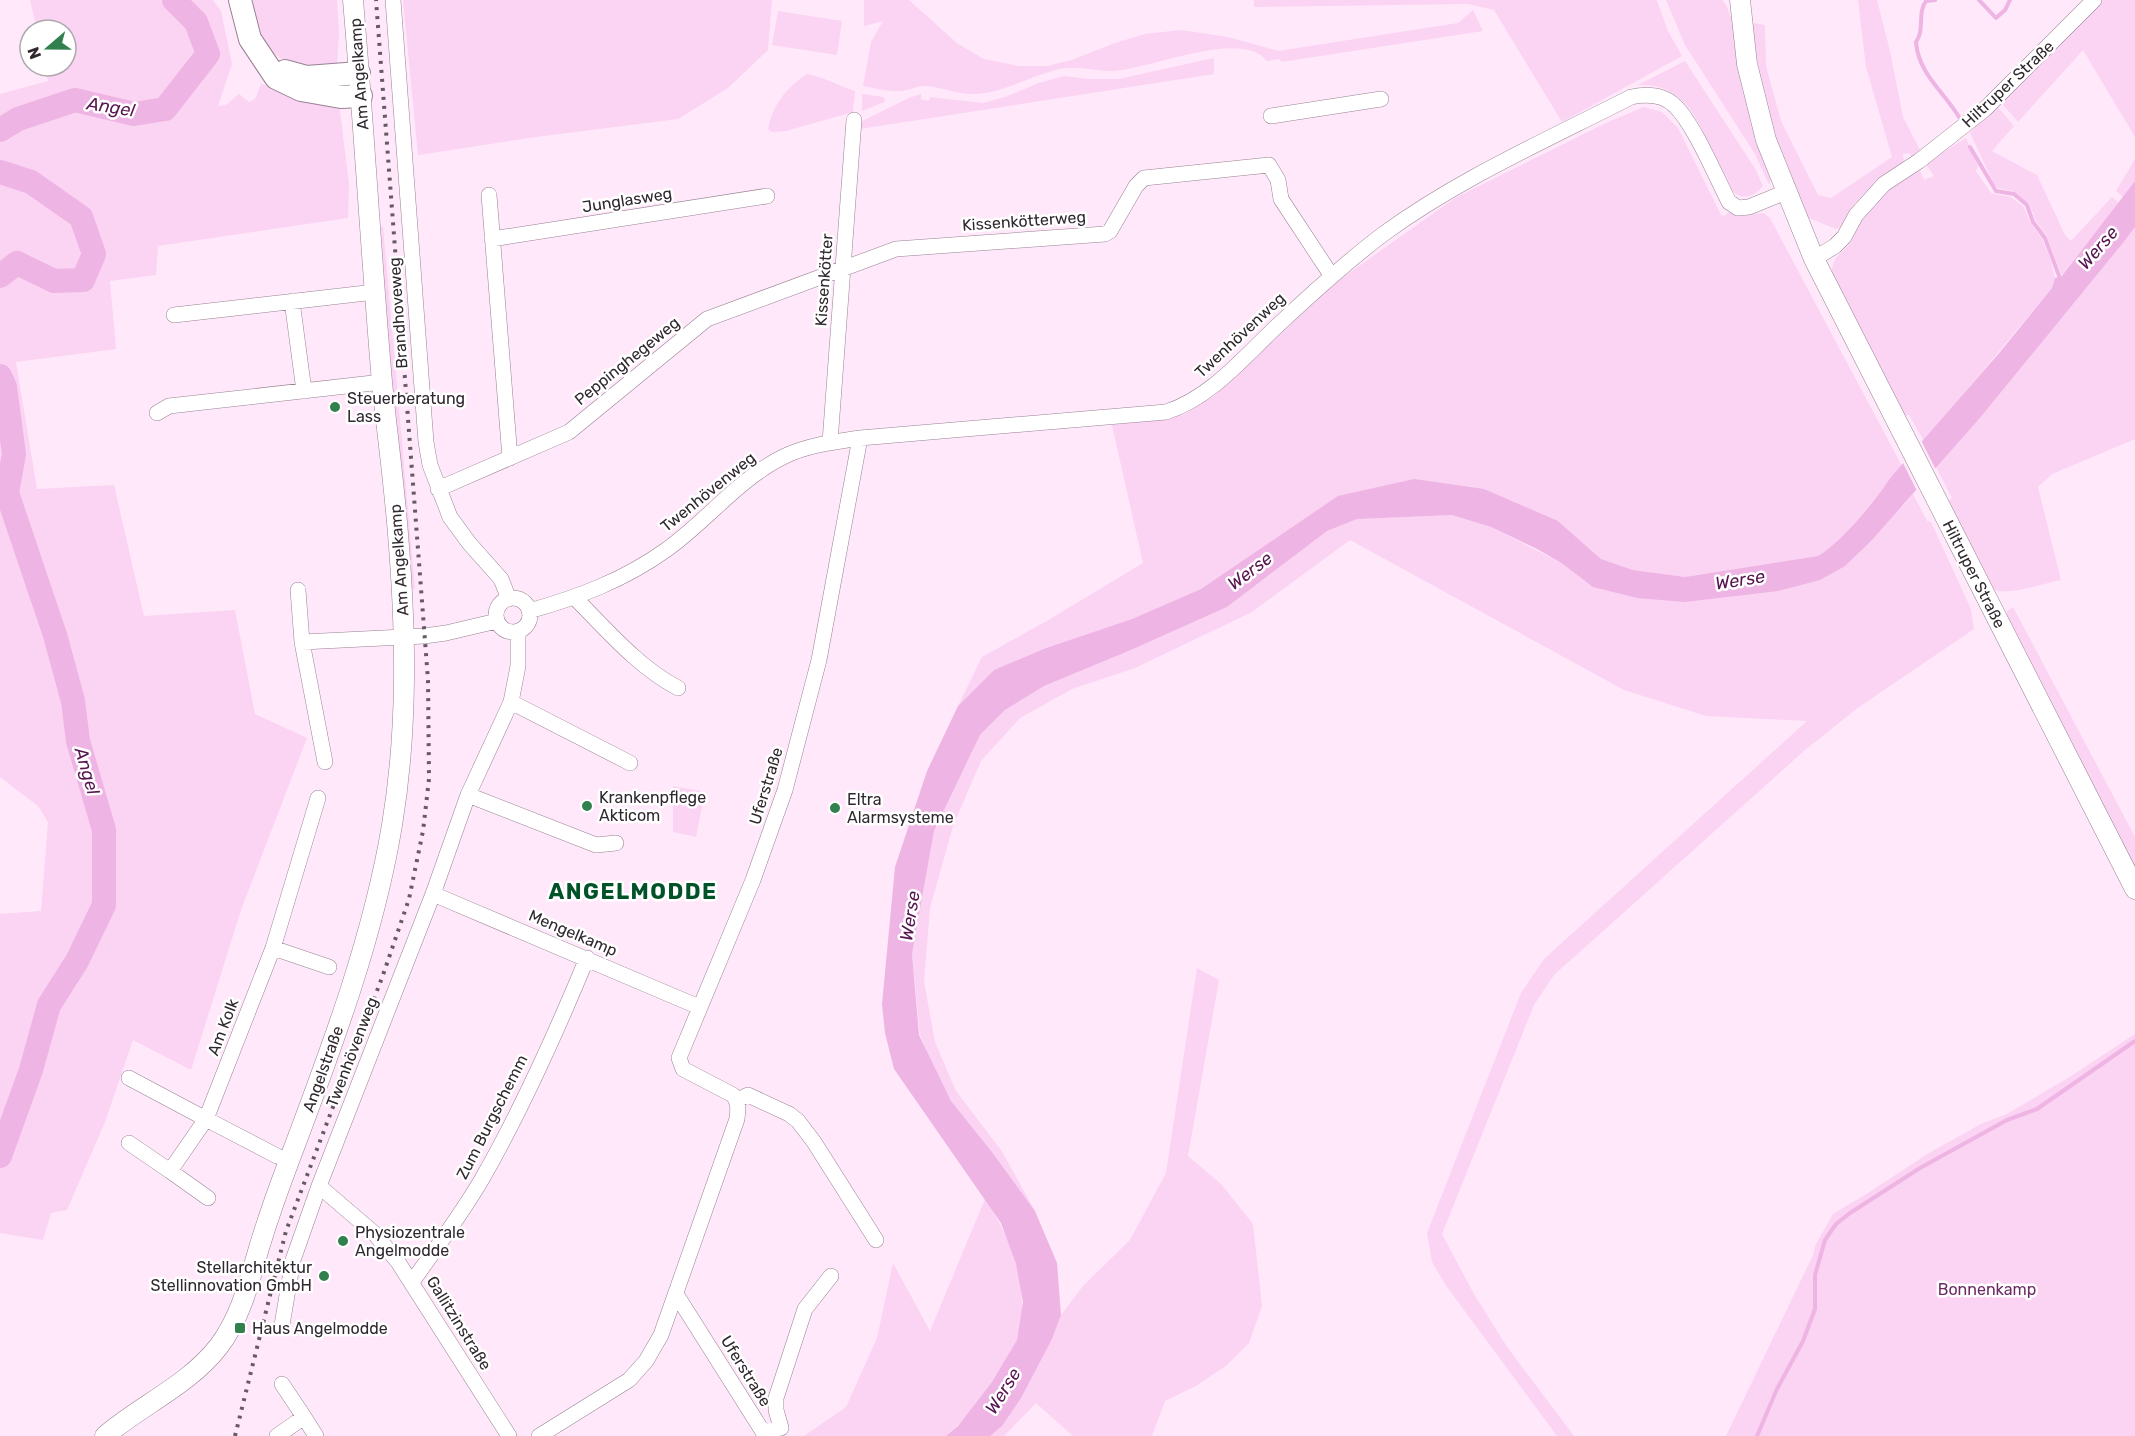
<svg xmlns="http://www.w3.org/2000/svg" width="2135" height="1436" viewBox="0 0 2135 1436" font-family="Rubik,sans-serif">
	<rect width="100%" height="100%" fill="#ffe8fa"/>
	<!-- green -->
	<path fill="#fbd3f3" d="M 30,0 L 213,0 L 221,11 L 232,64 L 218,106 L 226,105 L 239,94 L 249,102 L 255,99 L 261,84 L 307,99 L 339,103 L 349,184 L 348,218 L 158,246 L 156,275 L 110,281 L 116,349 L 16,362 L 37,489 L 114,485 L 144,616 L 235,610 L 255,714 L 307,738 L 241,910 L 191,1070 L 133,1040 L 105,1122 L 67,1210 L 51,1213 L 43,1240 L 0,1233 L 0,914 L 41,911 L 48,822 L 38,806 L 0,777 L 0,94 L 48,81 L 45,66 L 66,66 L 66,30 L 37,30 Z
		M 253,0 L 337,0 L 339,35 L 337,65 C 323,68 314,67 300,65 C 266,59 255,32 253,0 Z
		M 403,0 L 772,0 L 768,50 L 728,88 L 678,119 L 536,137 L 418,155 Z
		M 864,0 L 909,0 L 958,44 L 984,59 L 1018,66 L 1047,66 L 1072,60 L 1115,43 L 1145,34 L 1181,30 L 1228,37 L 1278,51 L 1458,23 L 1473,10 L 1483,31 L 1281,62 L 1280,59 L 1267,61 C 1241,28 1149,70 1113,71 C 1095,71 1076,65 1059,69 C 1030,76 1005,92 976,94 C 957,95 940,86 922,86 C 914,87 907,91 900,91 C 888,92 875,88 863,86 L 871,42 L 883,21 L 864,26 Z
		M 1254,0 L 1654,0 L 1657,1 L 1668,31 L 1682,56 L 1562,122 L 1494,10 L 1468,4 L 1254,7 Z
		M 1666,0 L 1722,0 L 1726,5 L 1735,27 L 1771,178 L 1769,185 L 1755,154 L 1685,45 Z
		M 1858,0 L 1877,0 L 1890,51 L 1903,117 L 1921,152 L 1912,157 L 1909,153 L 1903,154 L 1904,166 C 1886,179 1865,190 1852,207 C 1846,215 1846,226 1836,229 L 1809,218 C 1774,160 1759,89 1753,23 L 1765,25 L 1766,66 L 1781,121 L 1818,195 L 1831,198 L 1892,157 L 1866,67 Z
		M 2099,0 L 2135,0 L 2135,137 L 2083,50 L 2018,122 L 1999,100 Z
		M 778,11 L 842,21 L 837,55 L 772,45 Z
		M 1214,58 L 1214,74 L 860,129 L 860,122 L 909,98 L 921,94 L 921,99 L 929,101 L 930,97 L 983,103 L 1005,97 L 1039,83 L 1064,76 L 1089,79 L 1119,79 Z
		M 1685,61 L 1756,170 L 1763,186 C 1754,197 1741,201 1732,190 C 1725,174 1717,159 1709,143 C 1694,112 1679,83 1638,85 Z
		M 807,74 C 824,77 839,86 855,91 L 853,112 L 786,131 L 772,132 L 768,129 C 773,104 786,88 807,74 Z
		M 862,94 L 883,97 L 885,99 L 884,102 L 862,111 Z
		M 1996,105 L 2014,126 L 1992,151 L 2037,175 L 2065,235 L 2071,241 L 2112,197 L 2119,203 L 2062,276 L 2047,236 L 2036,221 L 2030,205 L 2013,191 L 1998,188 L 1994,184 L 1970,133 Z
		M 1644,107 L 1662,112 L 1678,128 L 1721,215 L 1724,216 L 1729,212 C 1744,219 1748,214 1763,213 L 1770,218 L 1902,466 C 1878,492 1848,539 1818,556 L 1685,577 L 1660,574 L 1633,570 L 1601,559 L 1558,521 L 1339,496 L 1201,589 L 1132,619 L 1046,648 L 994,670 L 958,706 L 982,657 L 1045,622 L 1143,563 L 1112,425 L 1183,415 L 1214,396 L 1335,283 L 1455,198 L 1608,122 Z
		M 1966,138 L 1978,166 L 1976,171 L 1991,193 L 2010,197 L 2023,206 L 2031,224 L 2042,238 L 2050,258 L 2055,278 L 2052,288 L 1924,441 L 1909,415 L 1902,416 L 1832,273 C 1832,255 1842,255 1851,242 C 1854,237 1855,231 1859,225 C 1873,202 1893,186 1915,170 L 1920,171 L 1924,180 L 1934,176 L 1927,166 L 1929,161 Z
		M 2135,159 L 2135,181 L 2123,197 L 2116,191 Z
		M 383,227 L 415,589 L 410,588 C 399,468 387,348 381,228 Z
		M 2135,227 L 2135,439 L 2052,474 L 2038,487 L 2061,580 C 2045,583 2003,598 1991,588 L 1947,503 L 1952,498 L 1936,467 L 1979,419 Z
		M 1913,494 L 1927,521 L 1931,522 L 1971,609 L 1974,629 L 1859,707 L 1805,750 L 1554,975 L 1534,1005 L 1442,1234 L 1474,1294 L 1507,1347 L 1574,1436 L 1557,1436 L 1447,1287 L 1432,1262 L 1427,1233 L 1521,993 L 1544,959 L 1807,721 L 1706,716 L 1624,690 L 1350,540 L 1252,612 L 1135,668 L 1072,689 L 1020,718 L 981,761 L 953,826 L 930,908 L 924,982 L 935,1042 L 956,1091 L 1001,1150 L 1035,1211 L 992,1152 L 951,1101 L 936,1072 L 920,1035 L 912,954 L 934,831 L 980,735 L 1005,710 L 1044,686 L 1131,650 L 1227,607 L 1327,531 L 1357,519 L 1452,515 L 1491,527 L 1563,564 L 1778,591 L 1905,504 Z
		M 2013,607 L 2135,837 L 2135,874 L 2007,619 L 2007,611 Z
		M 673,786 L 705,792 L 696,837 L 673,832 Z
		M 1197,968 L 1219,980 L 1188,1156 L 1221,1184 L 1253,1224 L 1262,1306 L 1249,1343 L 1227,1365 L 1196,1386 L 1165,1401 L 1152,1436 L 1073,1436 L 1036,1403 L 1004,1436 L 990,1436 L 1002,1426 L 1052,1339 L 1061,1315 L 1083,1286 L 1130,1240 L 1166,1173 Z
		M 2135,1034 L 2135,1436 L 1726,1436 L 1813,1255 L 1815,1246 L 1833,1214 L 1868,1193 L 1929,1153 L 1981,1124 L 2007,1114 L 2068,1078 Z
		M 985,1199 C 1011,1238 1032,1292 1017,1339 C 1013,1354 993,1382 983,1394 C 971,1409 961,1424 946,1436 L 804,1436 L 846,1407 L 877,1338 L 893,1263 L 930,1331 Z"/>
	<!-- water -->
	<path fill="#eeb4e3" d="M 2135,181 L 2135,227 L 2122,244 L 1979,419 L 1871,541 L 1845,566 L 1820,580 L 1778,591 L 1685,602 L 1637,598 L 1593,587 L 1563,564 L 1537,549 L 1491,527 L 1452,515 L 1357,519 L 1327,531 L 1227,607 L 1131,650 L 1044,686 L 1005,710 L 980,735 L 934,831 L 912,954 L 919,1035 L 951,1101 L 992,1152 L 1035,1211 L 1057,1263 L 1061,1315 L 1052,1339 L 1021,1398 L 1002,1426 L 990,1436 L 946,1436 L 958,1426 L 992,1382 L 1017,1340 L 1023,1302 L 1016,1264 L 1001,1223 L 894,1069 L 885,1033 L 882,1004 L 895,867 L 927,771 L 958,706 L 994,670 L 1046,648 L 1132,619 L 1201,589 L 1338,496 L 1414,479 L 1484,489 L 1558,521 L 1601,559 L 1633,570 L 1685,577 L 1818,556 C 1842,542 1875,501 1891,477 L 2000,352 L 2052,288 L 2055,278 L 2062,276 Z"/>
	<!-- pier -->
	<path fill="#ffe8fa" d="M 1921,440 L 1937,472 L 1918,493 L 1902,461 Z"/>
	<g fill="none" stroke-linecap="round" stroke-linejoin="round">
		<!-- stream -->
		<path stroke="#eeb4e3" stroke-width="4" d="M 1935,0 L 1926,1 C 1917,13 1925,30 1916,42 C 1918,73 1944,92 1959,117
			M 1979,0 L 1996,18 L 2005,10 L 2010,0
			M 1970,147 L 1996,191 L 2014,194 L 2027,205 L 2033,222 L 2045,238 L 2061,281
			M 1757,1436 L 1777,1389 L 1803,1341 L 1815,1309 L 1815,1275 L 1825,1240 L 1836,1224 L 1850,1213 L 1920,1168 L 2007,1120 L 2037,1109 L 2135,1041"/>
		<!-- river -->
		<path stroke="#eeb4e3" stroke-width="24" d="M 0,130 L 18,119 L 75,100 L 134,114 L 165,109 L 208,54 L 196,22 L 174,0
			M 0,172 L 31,182 L 81,217 L 94,254 L 83,280 L 54,281 L 17,263 L 0,276
			M 0,376 L 5,387 L 14,454 L 7,493 L 55,635 L 73,701 L 78,741 L 104,830 L 104,905 L 77,961 L 49,1005 L 31,1070 L 0,1156"/>
		<defs>
			<path id="minor" d="M 393,0 L 426,442 L 430,465 L 450,517 L 469,543 L 501,579 L 509,599
				M 1271,116 L 1381,99
				M 489,195 L 510,458
				M 492,239 L 767,196
				M 1814,259 L 1835,246 L 1844,237 L 1856,215 L 1884,184 L 1919,161 L 1985,109 L 2094,0
				M 292,301 L 304,391
				M 174,315 L 375,292
				M 157,413 L 169,406 L 382,382
				M 830,442 L 854,120
				M 438,489 L 569,432 L 707,319 L 896,249 L 1105,234 L 1110,231 L 1136,186 L 1144,178 L 1269,165 L 1278,180 L 1281,199 L 1331,275
				M 298,590 L 302,642
				M 575,598 C 607,630 638,667 678,688
				M496 615a17 17 0 1 1 34 0a17 17 0 1 1-34 0Z
				M 529,611 C 579,597 624,580 666,550 C 707,521 739,478 785,456 C 808,445 834,442 860,438 L 1166,412 C 1210,398 1242,359 1276,327 C 1310,295 1344,264 1382,235 C 1458,179 1547,140 1631,97 C 1646,94 1663,94 1675,106 C 1694,124 1716,177 1729,202 L 1738,208 L 1749,207 L 1786,192
				M 511,702 L 630,763
				M 325,762 L 302,642 L 424,636 L 446,633 L 497,621
				M 468,795 L 596,845 L 616,843
				M 433,894 L 699,1007
				M 273,948 L 329,967
				M 129,1078 L 206,1119 L 170,1171 L 129,1143
				M 737,1100 L 748,1095 L 789,1114 L 798,1121 L 814,1142 L 876,1240
				M 289,1160 L 277,1156 L 206,1119 L 273,948 L 318,798
				M 170,1171 L 208,1198
				M 319,1186 L 375,1234 L 398,1262 L 509,1436
				M 412,1282 C 436,1248 461,1215 482,1179 C 522,1109 556,1033 587,958
				M 676,1294 L 763,1432 L 781,1428 L 776,1410 L 776,1398 L 805,1309 L 831,1276
				M 282,1325 L 293,1260 L 319,1186 L 433,894 L 468,795 L 511,702 L 518,666 L 518,631
				M 282,1384 L 304,1417
				M 277,1436 L 304,1417 L 316,1436
				M 539,1436 L 629,1380 L 646,1361 L 661,1335 L 737,1119 C 738,1110 739,1103 733,1095 L 683,1069 L 679,1058 L 753,880 L 785,790 L 819,660 L 860,438"/>
			<path id="tertiary" d="M 1740,0 L 1747,64 L 1766,140 L 1814,259 L 2135,889
				M 105,1436 C 141,1405 189,1385 219,1346 C 241,1317 249,1282 259,1248 C 268,1218 278,1190 289,1161 C 330,1052 373,940 392,825 C 408,729 406,631 398,534 C 394,483 387,433 382,382 C 371,255 364,127 353,0"/>
			<path id="secondary" d="M 240,0 L 250,39 L 276,78 L 301,90 L 341,97 L 361,96
				M 285,71 L 307,77 L 359,73"/>
		</defs>
		<!-- minor casing -->
		<use href="#minor" stroke="#978292" stroke-width="16"/>
		<!-- tertiary casing -->
		<use href="#tertiary" stroke="#978292" stroke-width="21"/>
		<!-- secondary casing -->
		<use href="#secondary" stroke="#978292" stroke-width="24"/>
		<!-- minor -->
		<use href="#minor" stroke="#fff" stroke-width="15"/>
		<!-- tertiary -->
		<use href="#tertiary" stroke="#fff" stroke-width="20"/>
		<!-- secondary -->
		<use href="#secondary" stroke="#fff" stroke-width="22"/>
		<!-- rail -->
		<path stroke="#665a64" stroke-width="4" stroke-dasharray="3 6" stroke-linecap="butt" d="M 235,1436 L 286,1231 L 383,975 L 409,899 L 423,831 L 429,779 L 428,680 L 376,0"/>
	</g>
	<!-- markers -->
	<g fill="#33804f" stroke="#fff" stroke-width="2">
		<circle cx="335" cy="407" r="6"/>
		<circle cx="587" cy="806" r="6"/>
		<circle cx="835" cy="808" r="6"/>
		<circle cx="343" cy="1241" r="6"/>
		<circle cx="324" cy="1276" r="6"/>
		<rect x="234" y="1322" width="12" height="12" rx="3"/>
	</g>
	<g text-anchor="middle" dominant-baseline="central" stroke-width="5" stroke-linejoin="round" paint-order="stroke">
		<!-- street labels -->
		<g font-size="16" fill="#30282f" stroke="#fff">
			<text transform="translate(359 74) rotate(-94)">Am Angelkamp</text>
			<text transform="translate(2008 84) rotate(-43)">Hiltruper Straße</text>
			<text transform="translate(627 200) rotate(-9)">Junglasweg</text>
			<text transform="translate(1024 221) rotate(-4)">Kissenkötterweg</text>
			<text transform="translate(824 280) rotate(-86)">Kissenkötter</text>
			<text transform="translate(398 313) rotate(-94)">Brandhoveweg</text>
			<text transform="translate(1240 335) rotate(-43)">Twenhövenweg</text>
			<text transform="translate(627 361) rotate(-39)">Peppinghegeweg</text>
			<text transform="translate(708 492) rotate(-39)">Twenhövenweg</text>
			<text transform="translate(399 560) rotate(-94)">Am Angelkamp</text>
			<text transform="translate(1974 574) rotate(63)">Hiltruper Straße</text>
			<text transform="translate(766 786) rotate(-73)">Uferstraße</text>
			<text transform="translate(573 933) rotate(23)">Mengelkamp</text>
			<text transform="translate(223 1027) rotate(-69)">Am Kolk</text>
			<text transform="translate(352 1052) rotate(-69)">Twenhövenweg</text>
			<text transform="translate(323 1069) rotate(-70)">Angelstraße</text>
			<text transform="translate(492 1117) rotate(-63)">Zum Burgschemm</text>
			<text transform="translate(459 1323) rotate(58)">Gallitzinstraße</text>
			<text transform="translate(746 1371) rotate(58)">Uferstraße</text>
		</g>
		<!-- poi labels -->
		<g font-size="16" fill="#30282f" stroke="#fff" text-anchor="start">
			<text x="347" y="398">Steuerberatung<tspan x="347" dy="18">Lass</tspan></text>
			<text x="599" y="797">Krankenpflege<tspan x="599" dy="18">Akticom</tspan></text>
			<text x="847" y="799">Eltra<tspan x="847" dy="18">Alarmsysteme</tspan></text>
			<text x="355" y="1232">Physiozentrale<tspan x="355" dy="18">Angelmodde</tspan></text>
			<text x="312" y="1267" text-anchor="end">Stellarchitektur<tspan x="312" dy="18">Stellinnovation GmbH</tspan></text>
			<text x="252" y="1328">Haus Angelmodde</text>
		</g>
		<!-- park labels -->
		<g font-size="16" fill="#6c2a63" stroke="#fff">
			<text x="1987" y="1289">Bonnenkamp</text>
		</g>
		<!-- water labels -->
		<g font-size="18" font-style="italic" fill="#581650" stroke="#fff">
			<text transform="translate(111 107) rotate(9)">Angel</text>
			<text transform="translate(2098 248) rotate(-49)">Werse</text>
			<text transform="translate(1250 571) rotate(-37)">Werse</text>
			<text transform="translate(1740 580) rotate(-9)">Werse</text>
			<text transform="translate(87 771) rotate(74)">Angel</text>
			<text transform="translate(910 916) rotate(-81)">Werse</text>
			<text transform="translate(1003 1391) rotate(-58)">Werse</text>
		</g>
		<!-- district labels -->
		<g font-size="22" font-weight="bold" letter-spacing="1.5" fill="#005228" stroke="#fff">
			<text x="633" y="891">ANGELMODDE</text>
		</g>
	</g>
	<!-- north arrow -->
	<g transform="translate(48 48) rotate(250)"><circle r="28" fill="#ffffff" stroke="#aca9ac" stroke-width="1.5"/>
	<path d="M0-4.5L10 22L0 15L-10 22Z" fill="#33804f"/>
	<text y="-9" font-size="16" font-weight="bold" text-anchor="middle" fill="#30282f">N</text>
	</g>
</svg>
